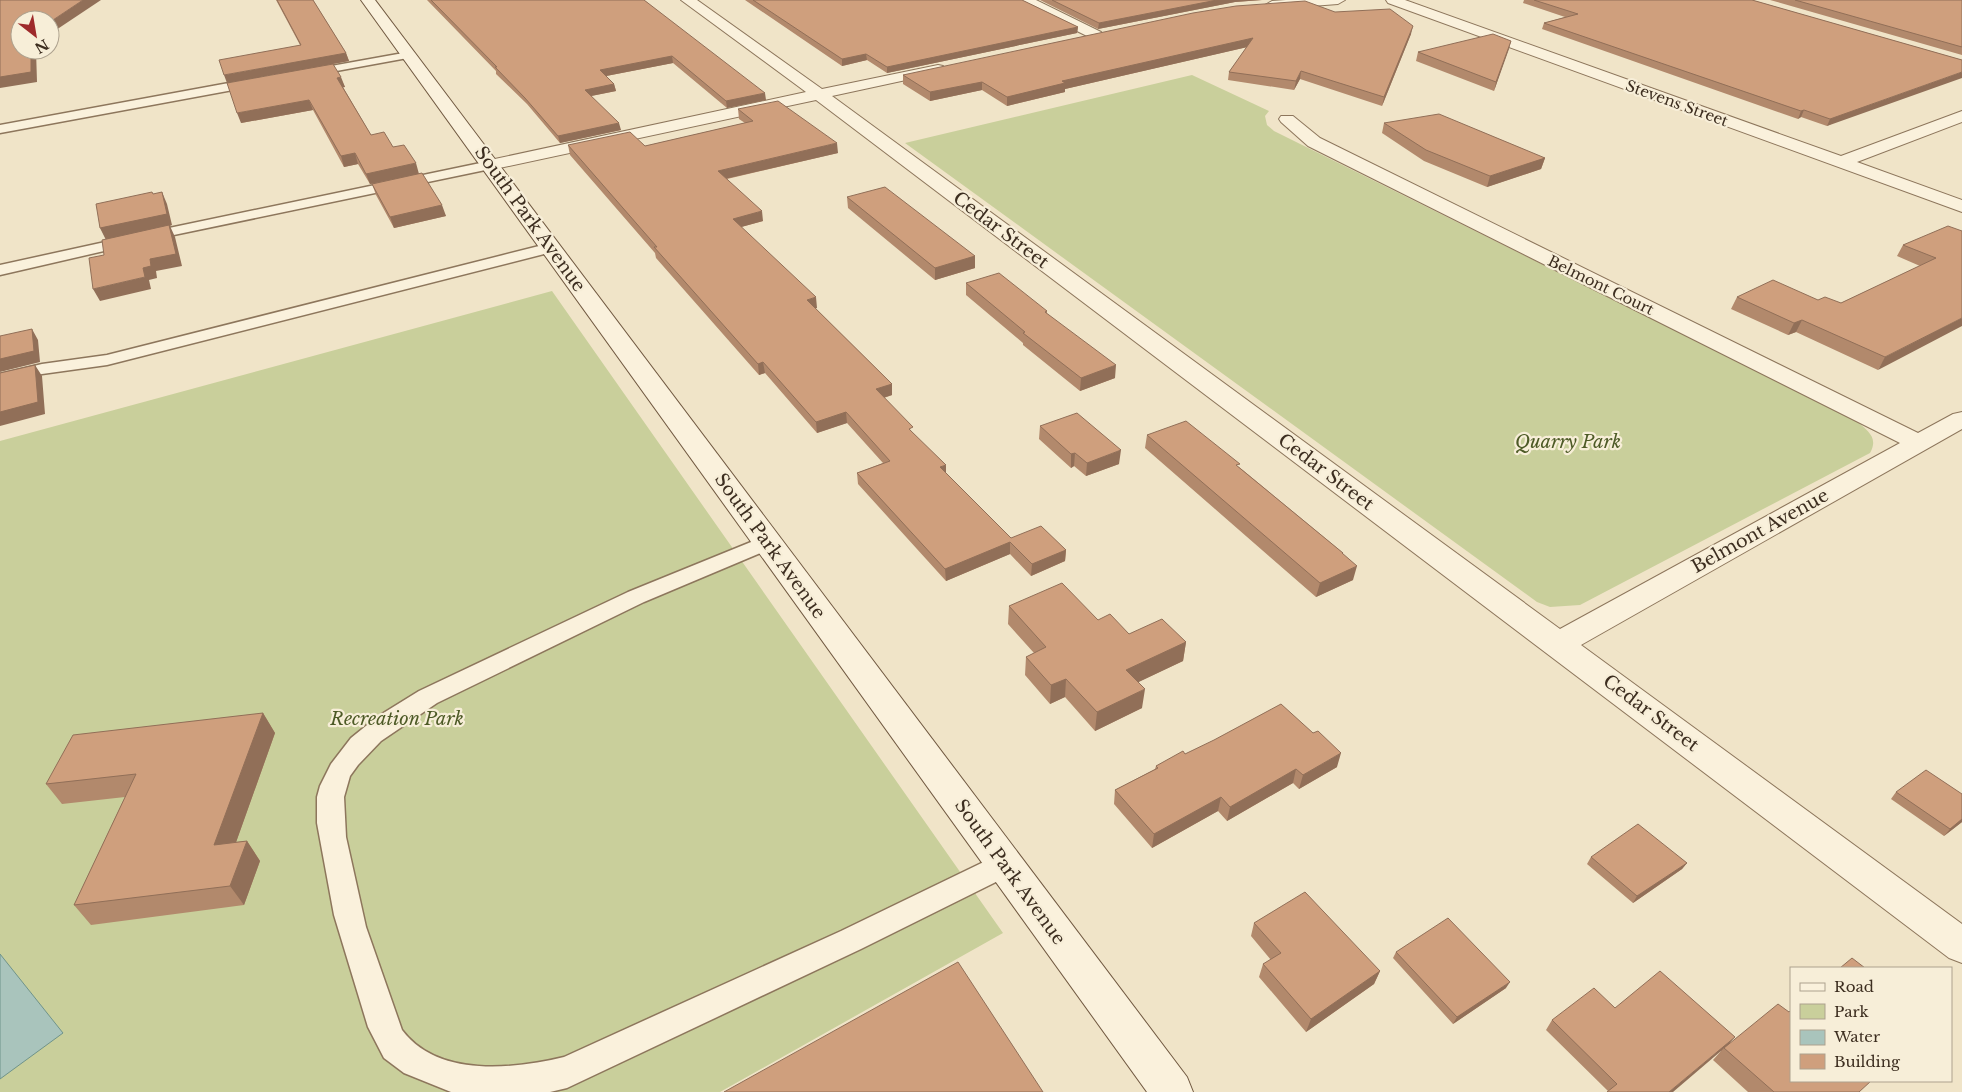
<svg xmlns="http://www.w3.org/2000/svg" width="1962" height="1092" viewBox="0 0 1962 1092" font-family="'Libre Baskerville',serif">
	<rect width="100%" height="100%" fill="#f0e4c8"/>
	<!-- green -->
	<path fill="#c9cf9b" d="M 1192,75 L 1269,111 L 1265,116 L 1267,125 L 1274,131 L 1857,421 C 1867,431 1879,437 1870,453 L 1580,605 L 1550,607 L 1537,602 L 905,143 Z
		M 552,291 L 1003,933 L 720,1092 L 0,1092 L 0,441 Z"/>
	<!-- water -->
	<path fill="#a9c4bc" stroke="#6f938a" d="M 0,954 L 63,1033 L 0,1079 Z"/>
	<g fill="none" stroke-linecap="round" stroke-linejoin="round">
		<defs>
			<path id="service" d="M 409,52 L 413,53 L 415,55 L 413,57 L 309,76 L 303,73 L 309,70 Z
				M 256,78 L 260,79 L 262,82 L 260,85 L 0,133 L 0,125 Z
				M 490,161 L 497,165 L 495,168 L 169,236 L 0,275 L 0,265 L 169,228 Z
				M 551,243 L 556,245 L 559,248 L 556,251 L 107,365 L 42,374 L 0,384 L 0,374 L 42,364 L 107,355 Z
				M 768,535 L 775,537 L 779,542 L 775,547 L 644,602 L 437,703 L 381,741 L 358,765 L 350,776 L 344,797 L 346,837 L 366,927 L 402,1030 C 438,1078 514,1069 564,1057 L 841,931 L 994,857 L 1004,853 L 1014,857 L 1018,865 L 1014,873 L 861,949 L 567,1088 L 550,1092 L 451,1092 L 404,1073 L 384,1058 L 368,1027 L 334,915 L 317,823 L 317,797 L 320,786 L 331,764 L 351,738 L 377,717 L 419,691 L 628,592 Z"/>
			<path id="minor" d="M 681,0 L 697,0 L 822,89 L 938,65 L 943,66 L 945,69 L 943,72 L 832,96 L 1560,629 L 1900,443 L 1308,146 L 1281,122 L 1279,119 L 1281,116 L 1293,116 L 1320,138 L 1918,433 L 1953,414 L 1962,412 L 1962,429 L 1581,645 L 1962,924 L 1962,963 L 1949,958 L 816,100 L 490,170 L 484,169 L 481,165 L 484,161 L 490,160 L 806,92 Z
				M 1019,0 L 1036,0 L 1101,32 L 1103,35 L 1096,39 L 1091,38 L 1021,3 Z
				M 1286,0 L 1345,0 L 1338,4 L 1272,9 L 1265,5 L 1272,1 Z
				M 1386,0 L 1405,0 L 1841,156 L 1962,111 L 1962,122 L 1857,162 L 1962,200 L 1962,212 L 1388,3 Z"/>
			<path id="secondary" d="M 361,0 L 375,0 L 1187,1077 L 1193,1092 L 1147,1092 Z"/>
		</defs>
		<!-- service casing -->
		<use href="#service" stroke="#8d765c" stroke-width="3"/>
		<!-- minor casing -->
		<use href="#minor" stroke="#8d765c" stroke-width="2"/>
		<!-- secondary casing -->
		<use href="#secondary" stroke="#6f573f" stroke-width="2"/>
		<!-- service -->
		<use href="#service" fill="#faf1dc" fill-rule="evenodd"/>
		<!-- minor -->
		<use href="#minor" fill="#faf1dc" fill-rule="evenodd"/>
		<!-- secondary -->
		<use href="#secondary" fill="#faf1dc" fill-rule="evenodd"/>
	</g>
	<!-- wall -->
	<path fill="#b2896c" d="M 276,0 L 313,0 L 346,53 L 349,61 L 333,64 L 345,87 L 343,87 L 371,135 L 393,147 L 419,174 L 446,216 L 394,228 L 376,195 L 372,184 L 370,184 L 358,164 L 344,167 L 313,110 L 241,123 L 300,45 Z
		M 427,0 L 644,0 L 766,100 L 727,108 L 673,63 L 606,76 L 614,84 L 616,91 L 591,96 L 621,130 L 560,143 L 527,104 L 496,74 L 496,71 Z
		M 745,0 L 1022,0 L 1078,27 L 1077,33 L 887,73 L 867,60 L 842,66 Z
		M 1040,0 L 1262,0 L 1235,2 L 1098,29 Z
		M 1524,0 L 1752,0 L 1962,60 L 1827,126 L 1801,117 L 1798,119 L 1542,29 L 1544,23 L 1565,17 L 1523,3 Z
		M 1770,0 L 1962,0 L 1962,55 Z
		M 1335,12 L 1411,34 L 1382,106 L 1300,79 L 1294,90 L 1228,80 L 1229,72 L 1247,47 L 1065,89 L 1065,92 L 1007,106 L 982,90 L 930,101 L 903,84 L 903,75 Z
		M 1511,41 L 1494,91 L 1416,61 L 1418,52 Z
		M 738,109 L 838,153 L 727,179 L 763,221 L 741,227 L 817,308 L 815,308 L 892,384 L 892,395 L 884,398 L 946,473 L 1011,538 L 1066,550 L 1065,561 L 1031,576 L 1010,554 L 946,581 L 858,484 L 857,473 L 883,463 L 847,423 L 817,433 L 765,373 L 759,375 L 656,258 L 655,253 L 570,155 L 568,145 L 645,146 L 745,123 L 739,119 Z
		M 1384,123 L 1545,158 L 1541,169 L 1487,187 L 1424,161 L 1382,133 Z
		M 847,197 L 975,256 L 975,268 L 935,280 L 848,208 Z
		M 1962,231 L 1878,370 L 1796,332 L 1788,335 L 1731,309 L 1737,297 L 1818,300 L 1841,303 L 1920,266 L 1897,256 L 1903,245 Z
		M 966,283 L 1047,311 L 1047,314 L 1115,378 L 1080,391 L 1023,345 L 1023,343 L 966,295 Z
		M 1040,426 L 1119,464 L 1086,476 L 1074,466 L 1071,468 L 1039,439 Z
		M 1147,435 L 1239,467 L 1343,553 L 1343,554 L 1353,580 L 1316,597 L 1145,448 Z
		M 1009,606 L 1098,620 L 1129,634 L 1186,642 L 1183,661 L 1138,682 L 1142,708 L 1095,731 L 1065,697 L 1050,704 L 1025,675 L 1026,657 L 1034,653 L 1008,624 Z
		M 263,713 L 275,733 L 236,842 L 247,841 L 260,861 L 244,905 L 91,925 L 74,905 L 125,797 L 62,804 L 46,784 Z
		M 1185,754 L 1337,767 L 1299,789 L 1293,783 L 1227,821 L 1218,811 L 1152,848 L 1114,804 L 1115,790 L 1155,769 L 1156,766 Z
		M 1896,792 L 1962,794 L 1962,822 L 1944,836 L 1891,799 Z
		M 1591,857 L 1687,863 L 1682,869 L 1633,903 L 1587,864 Z
		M 1254,923 L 1380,971 L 1374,984 L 1306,1032 L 1259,977 L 1263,964 L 1271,960 L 1251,936 Z
		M 1396,952 L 1506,988 L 1453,1024 L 1393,958 Z
		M 1615,1008 L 1729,1044 L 1859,1092 L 1748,1092 L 1713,1060 L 1721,1051 L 1608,1091 L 1546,1030 L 1552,1020 Z"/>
	<!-- shaded-wall -->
	<path fill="#916f58" d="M 83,0 L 101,0 L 50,34 L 50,22 Z
		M 1217,0 L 1262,0 L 1235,2 L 1098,29 L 1099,23 Z
		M 1413,26 L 1411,34 L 1382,106 L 1384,97 Z
		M 1078,27 L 1077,33 L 887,73 L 887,67 Z
		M 1253,38 L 1252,46 L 1065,89 L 1065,92 L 1007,106 L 1007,97 L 1062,81 Z
		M 1511,41 L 1509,49 L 1494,91 L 1496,82 Z
		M 31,50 L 36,50 L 37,82 L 0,88 L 0,77 Z
		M 346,53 L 349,61 L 227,83 L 224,75 Z
		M 866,54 L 867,60 L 842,66 L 842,59 Z
		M 672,56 L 673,63 L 601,77 L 600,70 Z
		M 1301,71 L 1300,79 L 1294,90 L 1296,81 Z
		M 1962,72 L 1962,78 L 1827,126 L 1830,119 Z
		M 341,77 L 345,87 L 340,88 L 337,78 Z
		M 982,82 L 982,90 L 930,101 L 930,92 Z
		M 614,84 L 616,91 L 586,97 L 585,90 Z
		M 765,93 L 766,100 L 727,108 L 726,101 Z
		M 309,100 L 313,110 L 241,123 L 237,113 Z
		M 1804,110 L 1801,117 L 1798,119 L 1801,111 Z
		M 619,123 L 621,130 L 560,143 L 558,136 Z
		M 837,143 L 838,153 L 720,180 L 718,171 Z
		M 355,153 L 358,164 L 344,167 L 341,156 Z
		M 1545,158 L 1541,169 L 1487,187 L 1490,176 Z
		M 416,163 L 419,174 L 370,184 L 366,174 Z
		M 162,192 L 167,204 L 172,225 L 170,226 L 175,237 L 182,266 L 156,271 L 157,278 L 149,280 L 151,289 L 100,301 L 93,289 L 145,277 L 106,240 L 100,228 Z
		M 442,205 L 446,216 L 394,228 L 390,217 Z
		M 762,211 L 763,221 L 734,229 L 733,219 Z
		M 975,256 L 975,268 L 935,280 L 935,268 Z
		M 816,297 L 817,308 L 808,310 L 807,300 Z
		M 1962,318 L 1962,326 L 1878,370 L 1885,357 Z
		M 1802,320 L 1796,332 L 1788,335 L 1794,323 Z
		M 32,329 L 38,340 L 40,362 L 0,372 L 0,359 Z
		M 763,362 L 765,373 L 759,375 L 758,364 Z
		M 35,365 L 42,376 L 45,414 L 0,426 L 0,412 Z
		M 1116,365 L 1115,378 L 1080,391 L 1081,378 Z
		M 892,384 L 892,395 L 876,400 L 876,389 Z
		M 846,412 L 847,423 L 817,433 L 816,422 Z
		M 1121,450 L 1119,464 L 1086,476 L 1087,463 Z
		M 1075,453 L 1074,466 L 1071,468 L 1071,454 Z
		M 946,465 L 946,477 L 940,467 Z
		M 1010,542 L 1010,554 L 946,581 L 945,569 Z
		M 1066,550 L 1065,561 L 1031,576 L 1032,564 Z
		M 1357,566 L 1353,580 L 1316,597 L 1320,583 Z
		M 1186,642 L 1183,661 L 1124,689 L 1126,670 Z
		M 1066,679 L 1065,697 L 1050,704 L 1051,685 Z
		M 1145,689 L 1142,708 L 1095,731 L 1097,712 Z
		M 263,713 L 275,733 L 228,865 L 214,845 Z
		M 1341,753 L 1337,767 L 1299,789 L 1303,775 Z
		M 1296,769 L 1293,783 L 1227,821 L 1230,807 Z
		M 1221,797 L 1218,811 L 1152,848 L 1154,834 Z
		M 1962,819 L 1962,822 L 1944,836 L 1950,829 Z
		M 247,841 L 260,861 L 244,905 L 230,886 Z
		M 1687,863 L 1682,869 L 1633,903 L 1637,896 Z
		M 1380,971 L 1374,984 L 1306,1032 L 1311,1019 Z
		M 1510,982 L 1506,988 L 1453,1024 L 1457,1017 Z
		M 1735,1037 L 1727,1046 L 1724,1048 L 1721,1051 L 1673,1092 L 1669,1092 Z"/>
	<!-- building -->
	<path fill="#cf9f7d" stroke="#916f58" d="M 0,0 L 83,0 L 50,22 L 50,20 L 20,20 L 20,50 L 31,50 L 31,72 L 0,77 Z
		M 277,0 L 313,0 L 346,53 L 224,75 L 219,60 L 301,45 Z
		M 431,0 L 644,0 L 765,93 L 726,101 L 672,56 L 600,70 L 614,84 L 585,90 L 619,123 L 558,136 L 525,98 L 495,67 L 497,67 Z
		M 753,0 L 1022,0 L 1078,27 L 887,67 L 866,54 L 842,59 Z
		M 1052,0 L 1217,0 L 1099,23 Z
		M 1534,0 L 1752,0 L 1962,60 L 1962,72 L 1830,119 L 1804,110 L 1801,111 L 1544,23 L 1578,14 Z
		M 1795,0 L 1962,0 L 1962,47 Z
		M 1305,1 L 1335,12 L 1390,9 L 1413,26 L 1384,97 L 1301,71 L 1296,81 L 1229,72 L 1253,38 L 1062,81 L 1065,83 L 1007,97 L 982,82 L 930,92 L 903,75 L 1193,13 L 1236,6 Z
		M 1493,34 L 1511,41 L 1496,82 L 1418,52 Z
		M 333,64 L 341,77 L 337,78 L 371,135 L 384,132 L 393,147 L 404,145 L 416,163 L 366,174 L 355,153 L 341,156 L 309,100 L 237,113 L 227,83 Z
		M 778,101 L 837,143 L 718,171 L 762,211 L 733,219 L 816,297 L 807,300 L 892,384 L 876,389 L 913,427 L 909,429 L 946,465 L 940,467 L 1011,538 L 1041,526 L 1066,550 L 1032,564 L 1010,542 L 945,569 L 857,473 L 890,461 L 846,412 L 816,422 L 763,362 L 758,364 L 654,247 L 657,247 L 568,145 L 630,132 L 645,146 L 753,121 L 738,109 Z
		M 1439,114 L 1545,158 L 1490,176 L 1426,150 L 1384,123 Z
		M 422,173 L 442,205 L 390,217 L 372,184 Z
		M 885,187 L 975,256 L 935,268 L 847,197 Z
		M 152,192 L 153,194 L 162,192 L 167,214 L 100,228 L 96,204 Z
		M 169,225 L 176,254 L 150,259 L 151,266 L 143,268 L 145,277 L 93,289 L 89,258 L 104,255 L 102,240 Z
		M 1948,226 L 1962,231 L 1962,318 L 1885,357 L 1802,320 L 1794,323 L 1737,297 L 1773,280 L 1818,300 L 1825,297 L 1841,303 L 1936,258 L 1903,245 Z
		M 999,273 L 1047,311 L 1045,312 L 1116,365 L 1081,378 L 1023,333 L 1025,332 L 966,283 Z
		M 32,329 L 34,351 L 0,359 L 0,336 Z
		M 35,365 L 38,402 L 0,412 L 0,373 Z
		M 1077,413 L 1121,450 L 1087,463 L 1075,453 L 1071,454 L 1040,426 Z
		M 1186,421 L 1240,464 L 1236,465 L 1343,553 L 1342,553 L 1357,566 L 1320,583 L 1147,435 Z
		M 1062,583 L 1098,620 L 1110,614 L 1129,634 L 1162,619 L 1186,642 L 1126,670 L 1145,689 L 1097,712 L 1066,679 L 1051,685 L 1026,657 L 1046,647 L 1009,606 Z
		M 1281,704 L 1313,733 L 1318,731 L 1341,753 L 1303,775 L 1296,769 L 1230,807 L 1221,797 L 1154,834 L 1115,790 L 1158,768 L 1156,766 L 1183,751 L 1185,754 L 1214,740 Z
		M 263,713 L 214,845 L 247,841 L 230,886 L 74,905 L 136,774 L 46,784 L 73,735 Z
		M 1926,770 L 1962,794 L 1962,819 L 1950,829 L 1896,792 Z
		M 1638,824 L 1687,863 L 1637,896 L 1591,857 Z
		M 1305,892 L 1380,971 L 1311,1019 L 1263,964 L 1281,953 L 1254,923 Z
		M 1448,918 L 1510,982 L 1457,1017 L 1396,952 Z
		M 1852,958 L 1865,968 L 1840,968 Z
		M 958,962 L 1043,1092 L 724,1092 Z
		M 1660,971 L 1735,1037 L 1669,1092 L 1607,1092 L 1617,1084 L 1552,1020 L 1594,988 L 1615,1008 Z
		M 1778,1004 L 1789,1012 L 1791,1010 L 1791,1081 L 1871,1081 L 1859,1092 L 1774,1092 L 1724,1048 Z"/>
	<g text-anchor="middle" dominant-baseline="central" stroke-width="4.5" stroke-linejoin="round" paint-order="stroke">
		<!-- far-street labels -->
		<g font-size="15" fill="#3d2e20" stroke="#f7eed8">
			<text transform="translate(1677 103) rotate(20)">Stevens Street</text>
			<text transform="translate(1601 285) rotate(26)">Belmont Court</text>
		</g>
		<!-- street labels -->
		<g font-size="18" fill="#3d2e20" stroke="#f7eed8">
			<text transform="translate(530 219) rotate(54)">South Park Avenue</text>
			<text transform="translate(1001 230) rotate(37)">Cedar Street</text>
			<text transform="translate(1326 472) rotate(37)">Cedar Street</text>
			<text transform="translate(1760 531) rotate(-29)">Belmont Avenue</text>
			<text transform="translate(770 546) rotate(54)">South Park Avenue</text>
			<text transform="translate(1651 713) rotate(37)">Cedar Street</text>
			<text transform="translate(1010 872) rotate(54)">South Park Avenue</text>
		</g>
		<!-- park labels -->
		<g font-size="18" font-style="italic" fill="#4d5a26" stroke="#f7eed8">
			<text x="1568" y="442">Quarry Park</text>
			<text x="397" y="719">Recreation Park</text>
		</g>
	</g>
	<!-- legend -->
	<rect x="1790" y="967" width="162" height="115" fill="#f7eed8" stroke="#ada18e"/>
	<rect x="1800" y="983" width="25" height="8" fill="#faf1dc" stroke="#ada18e"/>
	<text x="1834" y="992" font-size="15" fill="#3d2e20">Road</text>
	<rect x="1800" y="1004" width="25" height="15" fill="#c9cf9b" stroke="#ada18e"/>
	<text x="1834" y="1017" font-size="15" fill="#3d2e20">Park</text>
	<rect x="1800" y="1030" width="25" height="15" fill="#a9c4bc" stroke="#ada18e"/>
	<text x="1834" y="1042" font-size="15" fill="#3d2e20">Water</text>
	<rect x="1800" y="1054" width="25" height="15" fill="#cf9f7d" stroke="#ada18e"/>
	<text x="1834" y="1067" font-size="15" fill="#3d2e20">Building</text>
	<!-- north arrow -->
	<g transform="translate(35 35) rotate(149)"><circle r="24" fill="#f7eed8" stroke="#ada18e"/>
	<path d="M0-4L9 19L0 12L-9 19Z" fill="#9e2a2b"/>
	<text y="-8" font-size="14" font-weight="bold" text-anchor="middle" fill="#3d2e20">N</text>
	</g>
</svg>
